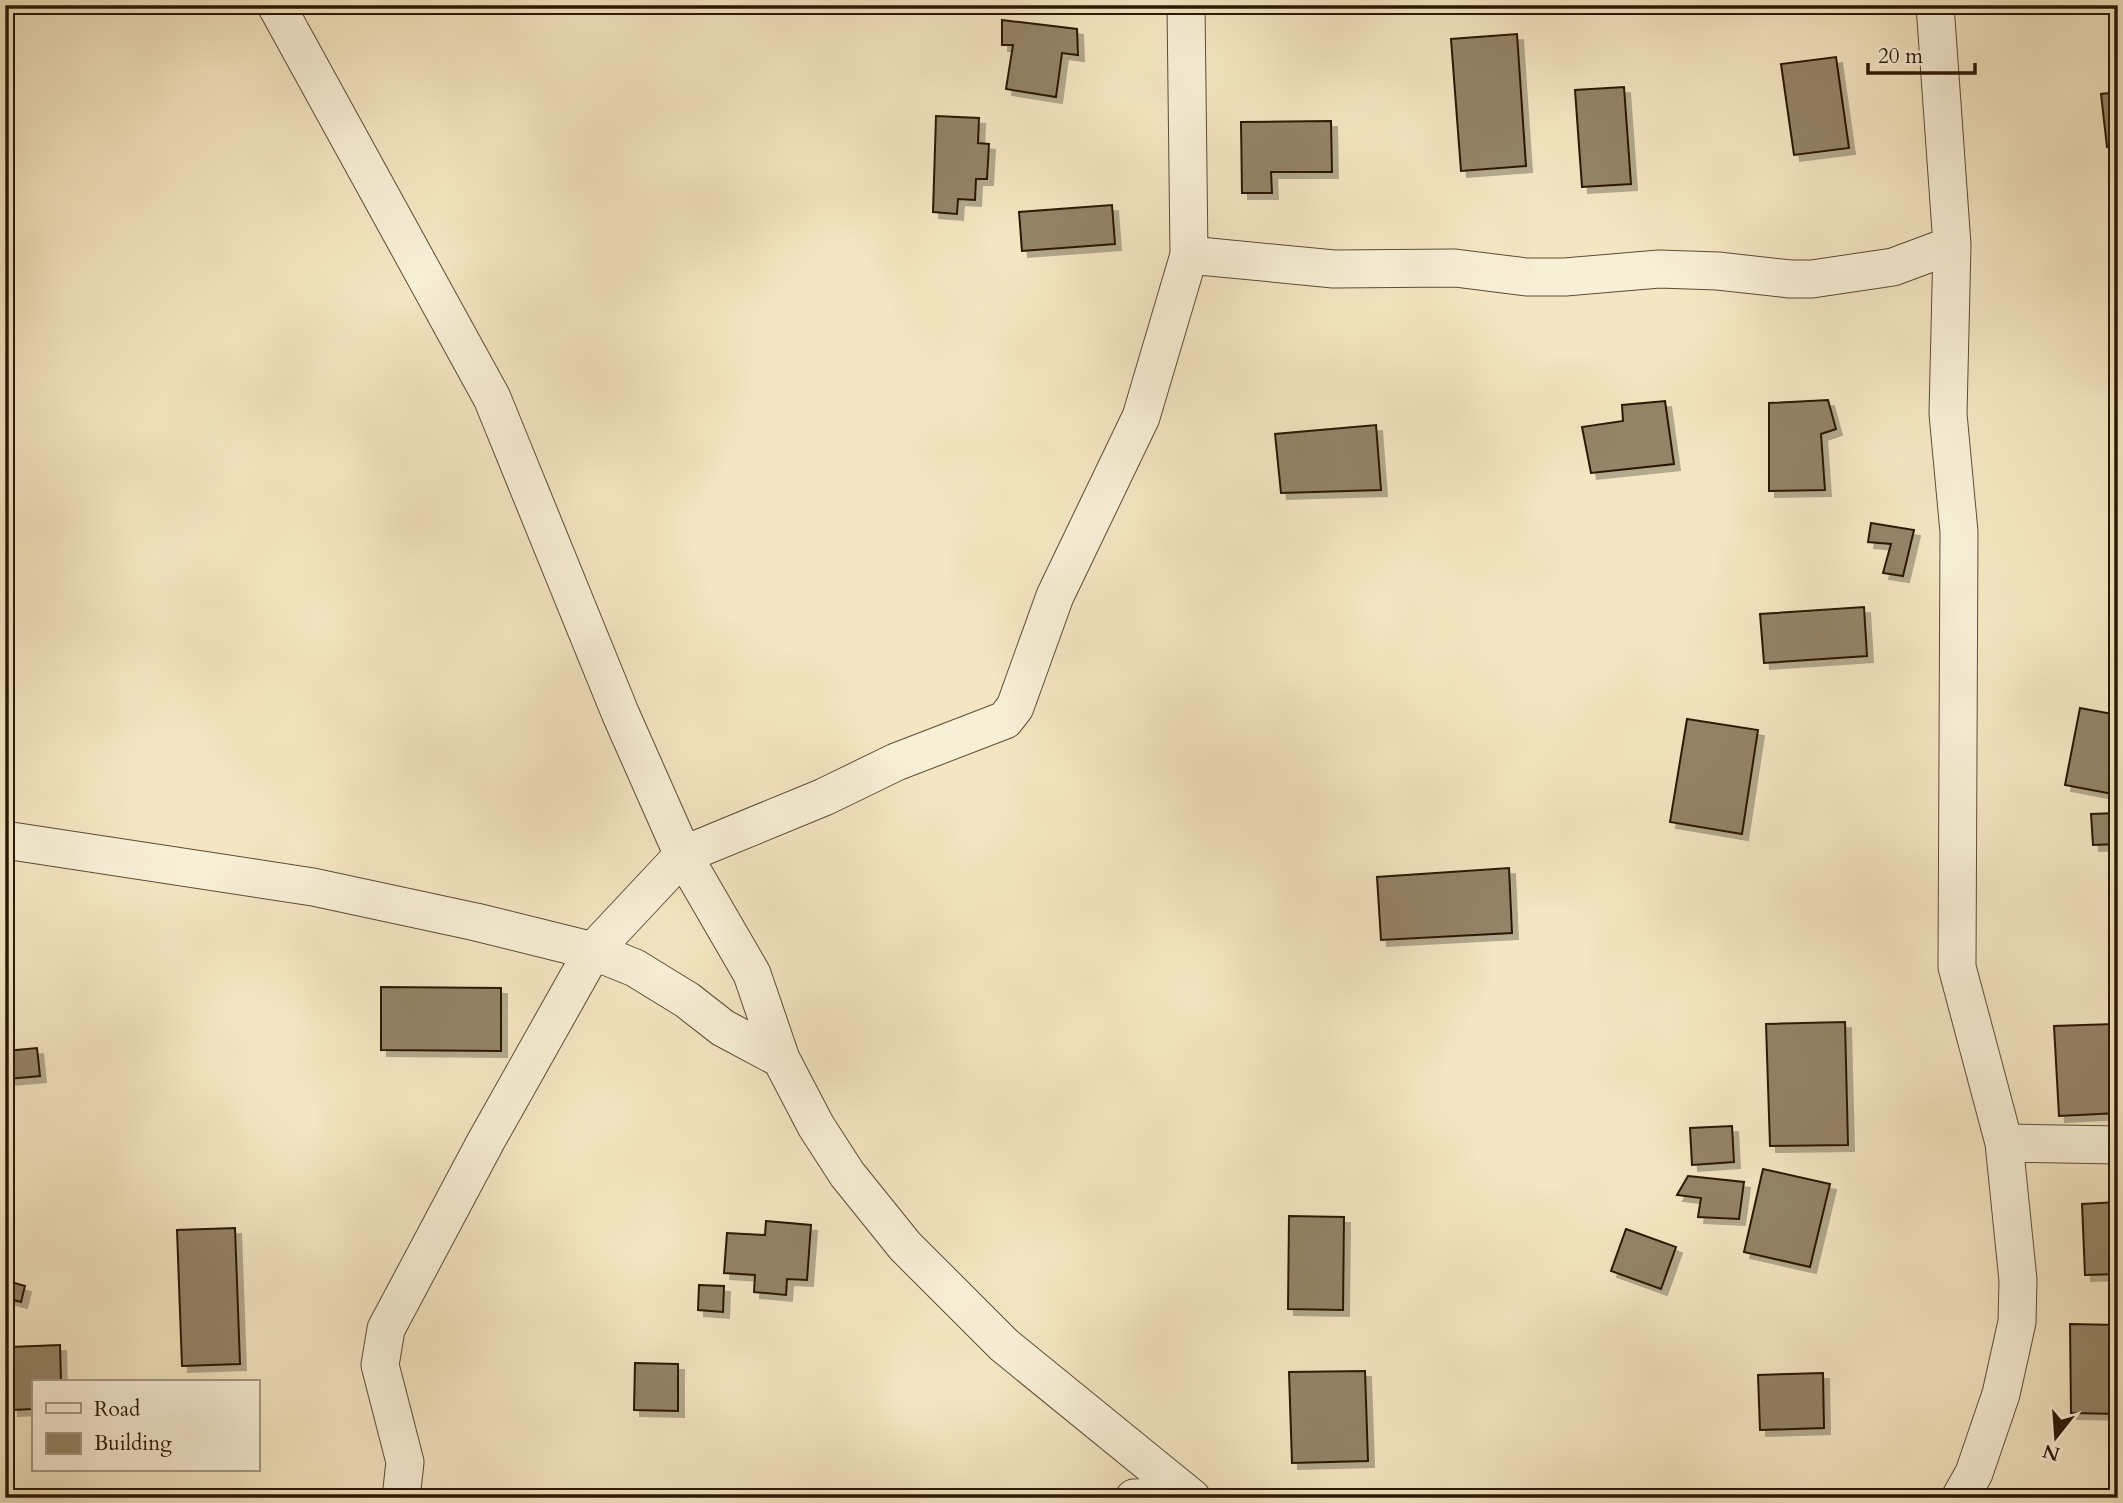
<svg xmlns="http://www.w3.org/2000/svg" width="2123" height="1503" viewBox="0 0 2123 1503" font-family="Cardo,serif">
	<defs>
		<filter id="shadow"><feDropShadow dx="6" dy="6" stdDeviation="0" flood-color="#0004"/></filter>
	</defs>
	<rect width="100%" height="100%" fill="#f4e6c2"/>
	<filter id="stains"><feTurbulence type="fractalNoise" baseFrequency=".00286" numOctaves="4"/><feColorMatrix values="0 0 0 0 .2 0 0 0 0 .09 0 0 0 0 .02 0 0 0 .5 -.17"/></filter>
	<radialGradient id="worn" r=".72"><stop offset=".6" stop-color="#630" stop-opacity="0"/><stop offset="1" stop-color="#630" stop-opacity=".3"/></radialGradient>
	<!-- building -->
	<path fill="#948467" stroke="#2b1904" stroke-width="2" filter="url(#shadow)" d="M 1002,20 L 1077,29 L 1078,55 L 1062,53 L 1056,97 L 1006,89 L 1013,45 L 1002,45 Z
		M 1517,34 L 1526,166 L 1461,171 L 1451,39 Z
		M 1836,57 L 1849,148 L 1794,155 L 1781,64 Z
		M 1624,87 L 1631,184 L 1582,187 L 1575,90 Z
		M 2118,92 L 2118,145 L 2107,147 L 2101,94 Z
		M 936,116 L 979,118 L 978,143 L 989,144 L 987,179 L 976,179 L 975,200 L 958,199 L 957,214 L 933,212 Z
		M 1331,121 L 1332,172 L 1271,172 L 1272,193 L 1242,193 L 1241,122 Z
		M 1112,205 L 1115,244 L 1022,251 L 1019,212 Z
		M 1828,400 L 1836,429 L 1821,434 L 1825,490 L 1769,491 L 1769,403 Z
		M 1665,401 L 1674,464 L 1591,473 L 1582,427 L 1623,421 L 1622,405 Z
		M 1376,425 L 1381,490 L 1281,493 L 1275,434 Z
		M 1871,523 L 1914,530 L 1903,576 L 1883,573 L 1891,544 L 1868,542 Z
		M 1864,607 L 1867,656 L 1764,663 L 1760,614 Z
		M 2080,708 L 2118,715 L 2118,795 L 2065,785 Z
		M 1687,719 L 1758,730 L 1742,834 L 1670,822 Z
		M 2118,813 L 2118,844 L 2093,845 L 2091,814 Z
		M 1509,868 L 1512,933 L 1381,940 L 1377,877 Z
		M 381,987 L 501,988 L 501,1051 L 381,1050 Z
		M 1845,1022 L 1848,1145 L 1770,1146 L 1766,1024 Z
		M 2113,1024 L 2118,1113 L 2059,1116 L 2054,1026 Z
		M 37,1048 L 40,1076 L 8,1079 L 6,1051 Z
		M 1732,1126 L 1734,1162 L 1692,1165 L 1690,1128 Z
		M 1763,1169 L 1830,1184 L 1810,1267 L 1744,1252 Z
		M 1688,1176 L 1744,1182 L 1739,1219 L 1698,1217 L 1701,1198 L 1677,1195 Z
		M 2118,1202 L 2118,1274 L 2085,1275 L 2082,1204 Z
		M 1289,1216 L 1344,1217 L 1343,1310 L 1288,1309 Z
		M 766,1221 L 811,1225 L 807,1280 L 787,1279 L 786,1295 L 754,1292 L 755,1275 L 724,1273 L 727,1233 L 765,1235 Z
		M 235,1228 L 240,1364 L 182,1366 L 177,1230 Z
		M 1626,1229 L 1676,1247 L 1661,1289 L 1611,1271 Z
		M 11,1282 L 25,1286 L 21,1302 L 6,1298 Z
		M 699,1285 L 724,1286 L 723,1312 L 698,1310 Z
		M 2070,1324 L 2118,1325 L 2118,1414 L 2071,1413 Z
		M 60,1345 L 61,1382 L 33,1382 L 33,1409 L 12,1410 L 10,1347 Z
		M 635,1363 L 678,1364 L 678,1411 L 634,1410 Z
		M 1365,1371 L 1368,1461 L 1292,1463 L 1289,1372 Z
		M 1823,1373 L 1824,1428 L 1760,1430 L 1758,1375 Z"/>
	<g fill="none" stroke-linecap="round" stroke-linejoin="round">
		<defs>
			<path id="street" d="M 276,5 L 492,398 L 621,715 L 683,855 L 752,974 L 781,1059
				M 1935,5 L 1952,245 L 1948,414 L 1959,532 L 1957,967 L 2004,1143 L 2018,1280 L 2017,1322 L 2001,1394 L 1974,1473 L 1960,1498
				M 1189,255 L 1334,269 L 1455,268 L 1526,277 L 1565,277 L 1659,269 L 1718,271 L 1790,279 L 1812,279 L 1893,267 L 1952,245
				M 5,840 L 313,887 L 476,922 L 593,951 L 635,968 L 687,1000 L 723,1028 L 781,1059 L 816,1126 L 847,1174 L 905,1246 L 1004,1345 L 1192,1498
				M 2004,1143 L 2118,1145
				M 401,1498 L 405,1462 L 380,1365 L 386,1329 L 486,1141 L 593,951 L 683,855 L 824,797 L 896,762 L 1005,720 L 1015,707 L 1055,596 L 1141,417 L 1189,255 L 1186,5
				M 1134,1498 L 1188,1495"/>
		</defs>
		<!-- street casing -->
		<use href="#street" stroke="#5d4c34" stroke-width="39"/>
		<!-- street -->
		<use href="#street" stroke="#f8efd7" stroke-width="37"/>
	</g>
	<!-- margin -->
	<rect width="2123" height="1503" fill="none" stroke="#f4e6c2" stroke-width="28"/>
	<rect x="7" y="7" width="2109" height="1489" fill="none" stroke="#2b1904" stroke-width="3.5"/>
	<rect x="14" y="14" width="2095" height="1475" fill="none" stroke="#2b1904" stroke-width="2"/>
	<!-- legend -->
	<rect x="32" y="1380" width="228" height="91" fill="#f8efd7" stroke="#a69983" stroke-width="2"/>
	<rect x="46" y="1403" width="35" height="10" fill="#f8efd7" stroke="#a69983" stroke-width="2"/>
	<text x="94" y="1416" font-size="21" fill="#2b1904">Road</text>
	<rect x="46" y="1433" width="35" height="21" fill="#948467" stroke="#a69983" stroke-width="2"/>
	<text x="94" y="1450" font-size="21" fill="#2b1904">Building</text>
	<!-- north arrow -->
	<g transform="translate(2056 1437) rotate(197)" stroke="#f8efd7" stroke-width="5" paint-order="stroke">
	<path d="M0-5L12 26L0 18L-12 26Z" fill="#2b1904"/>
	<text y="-10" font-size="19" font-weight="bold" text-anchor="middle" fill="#2b1904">N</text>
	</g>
	<!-- scale -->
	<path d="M1868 63v10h107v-10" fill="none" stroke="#2b1904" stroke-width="3.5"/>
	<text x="1878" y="63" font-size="21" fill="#2b1904" stroke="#f8efd7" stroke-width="5" paint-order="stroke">20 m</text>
	<rect width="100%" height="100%" filter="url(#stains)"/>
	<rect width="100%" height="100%" fill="url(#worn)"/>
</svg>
